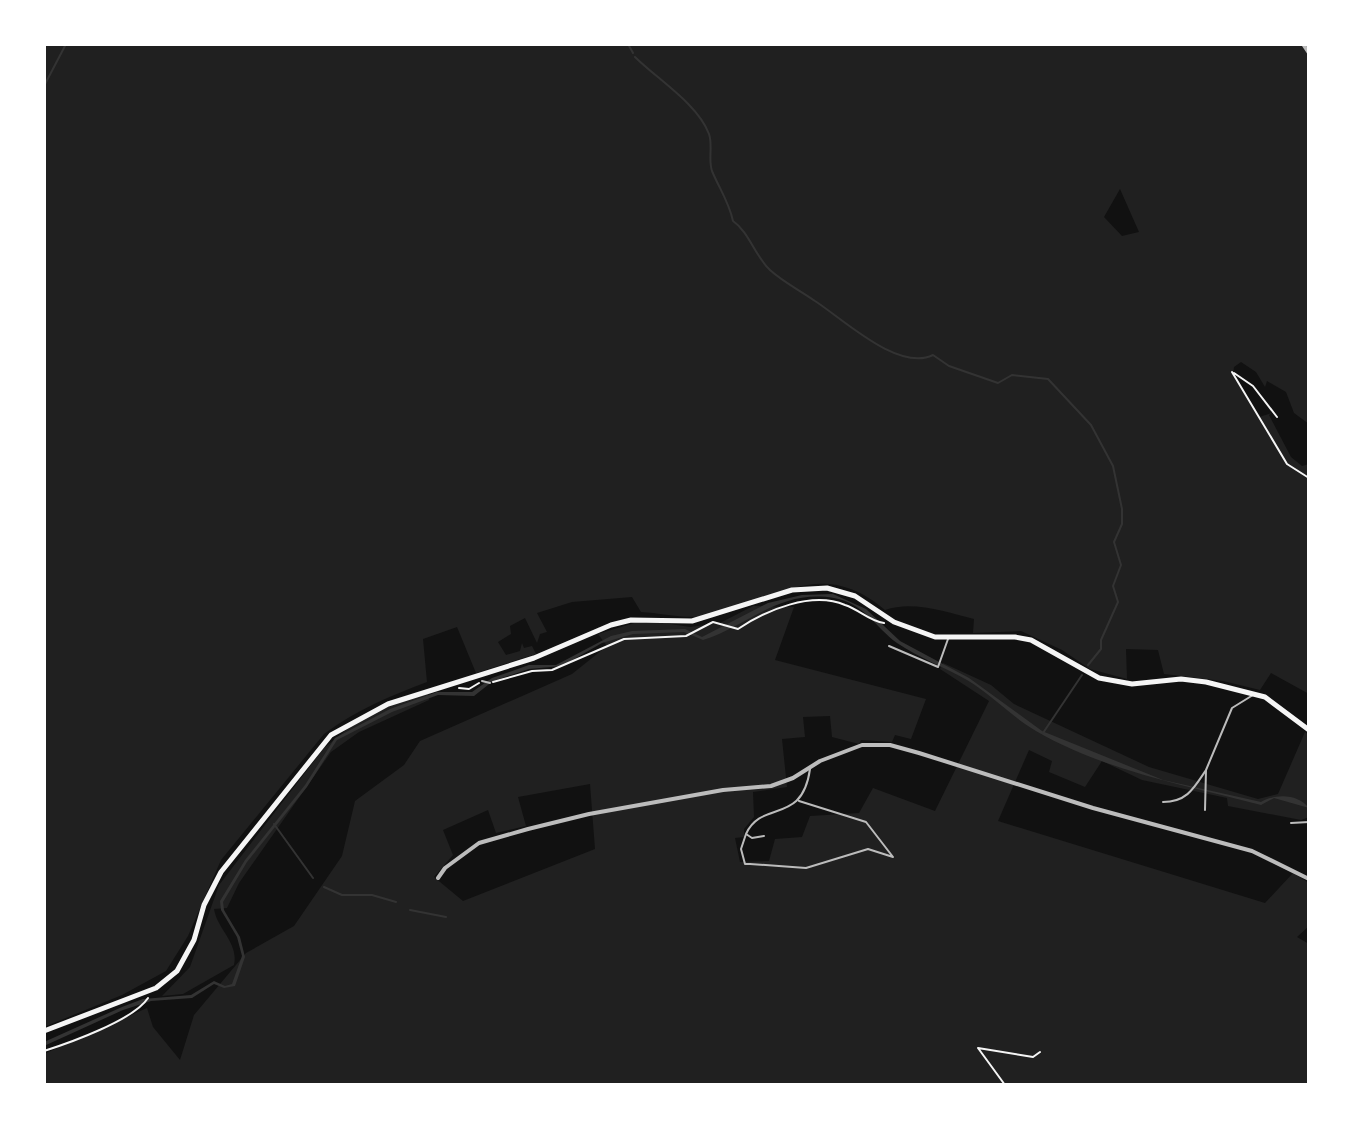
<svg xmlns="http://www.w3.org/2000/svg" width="1353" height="1129" viewBox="0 0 1353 1129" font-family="Signika,sans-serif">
	<rect width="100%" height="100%" fill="#111"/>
	<!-- green -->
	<path fill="#202020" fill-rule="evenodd" d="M 44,44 L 1309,44 L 1309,424 L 1294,413 L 1286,392 L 1267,381 L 1265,387 L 1256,372 L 1241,362 L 1234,367 L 1233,376 L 1259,417 L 1272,413 L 1269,415 L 1291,457 L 1302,466 L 1309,464 L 1309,694 L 1271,673 L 1260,690 L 1223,681 L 1164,674 L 1158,650 L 1126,649 L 1127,679 L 1090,669 L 1062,650 L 1021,631 L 973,633 L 974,619 C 947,612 912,600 885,610 C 818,553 772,605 704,616 C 684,619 661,613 641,612 L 632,597 L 572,602 L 537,613 L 547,632 L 540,634 L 537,643 L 525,618 L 510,626 L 511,634 L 498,642 L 506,655 L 520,651 L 522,643 L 524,648 L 532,646 L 536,654 L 476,673 L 457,627 L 423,639 L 427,682 C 390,696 356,710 324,734 L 221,860 L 188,936 L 166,971 L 122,995 L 44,1027 ZM 1120,189 L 1139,232 L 1122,236 L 1104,217 Z
		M 753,606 L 794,607 L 775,660 L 926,699 L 911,739 L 895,735 L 892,742 L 861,740 L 859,744 L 832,737 L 830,716 L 803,717 L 805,737 L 782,739 L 787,787 L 753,792 L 754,817 L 744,829 L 744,837 L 735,838 L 740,862 L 769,861 L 775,839 L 802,837 L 810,816 L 859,813 L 873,788 L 935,811 L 989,701 L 940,669 L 943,663 L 991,685 L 1014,704 L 1149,767 L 1258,799 L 1278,794 L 1305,732 L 1309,735 L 1309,817 L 1301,820 L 1228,806 L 1227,798 L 1142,780 L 1102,761 L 1085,787 L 1049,772 L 1052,761 L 1029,750 L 998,821 L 1265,903 L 1293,873 L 1309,883 L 1309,926 L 1297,937 L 1309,944 L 1309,1085 L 44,1085 L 44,1054 L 147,1008 L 153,1027 L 180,1060 L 194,1015 L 246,953 L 294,926 L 342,856 L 355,801 L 404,765 L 420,741 L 572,674 L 607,646 L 598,634 L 644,620 L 690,627 L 720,623 ZM 590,784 L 595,849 L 463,901 L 434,877 L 453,855 L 443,830 L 488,810 L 496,833 L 526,826 L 518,797 Z
		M 428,690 L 429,700 L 359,732 L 331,752 L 239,883 L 227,908 L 214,909 C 217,929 239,943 234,965 L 183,994 L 162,996 L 190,967 L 219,885 L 324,748 L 361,718 Z"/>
	<!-- water -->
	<path fill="#333" d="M 833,594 L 866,609 L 900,641 L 969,678 L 1042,731 L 1163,780 L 1261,802 C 1277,793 1298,794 1309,808 L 1274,798 L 1261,805 C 1185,785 1105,771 1036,731 C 1011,716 992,695 967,680 C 944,667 919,658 897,643 C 875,627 864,603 834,598 C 779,589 748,626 703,640 L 684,632 L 633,634 L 602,643 L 562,666 L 529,669 L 493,681 L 474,696 L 438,695 L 392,712 L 337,740 L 307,787 L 247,862 L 223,902 L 224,910 L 240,937 L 245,957 L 235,986 L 224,988 L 214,984 L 192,998 L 151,1001 L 123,1010 L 44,1046 L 44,1042 L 122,1007 L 143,999 L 191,995 L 214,981 L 225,986 L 232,984 L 242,956 L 237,937 L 221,910 L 220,901 L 245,860 L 305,785 L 335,738 L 390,709 L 437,692 L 472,692 L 492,678 L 529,665 L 556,665 L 611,636 L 632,631 L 685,629 L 702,637 L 768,603 L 802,595 Z"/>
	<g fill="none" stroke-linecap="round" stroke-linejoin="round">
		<!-- stream -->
		<path stroke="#333" stroke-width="2" d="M 628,44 L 633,53
			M 635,57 C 657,79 698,104 709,134 C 713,145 708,160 712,171 C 719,188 729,202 733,221 C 749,232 755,256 770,270 C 783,282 801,291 815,301 C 843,319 898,372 933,355 L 949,366 L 998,383 L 1012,375 L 1048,379 L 1091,425 L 1113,466 L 1122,509 L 1122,524 L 1114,542 L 1121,565 L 1113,586 L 1118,602 L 1101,640 L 1101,649 L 1088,665
			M 44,86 L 66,44
			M 1043,733 L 1082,675
			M 274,824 L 313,878
			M 324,887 L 342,895 L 372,895 L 396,902
			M 410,910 L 446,917"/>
		<!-- path -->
		<path stroke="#f5f5f5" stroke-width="2" d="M 1232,372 L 1287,464 L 1309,478
			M 1234,373 L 1253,386 L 1277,417
			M 493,682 L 532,671 L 552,670 L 624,639 L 686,636 L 713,622 L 738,629 C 766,610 812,591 845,605 C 860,610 869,621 884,623
			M 459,688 L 469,689 L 479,683
			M 44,1051 C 69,1043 134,1020 148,998
			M 1005,1085 L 978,1048 L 1033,1057 L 1040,1052"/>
		<!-- service -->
		<path stroke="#bcbcbc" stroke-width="2" d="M 889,646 L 938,667 L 948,639
			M 482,681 L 490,683
			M 1163,802 C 1187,802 1194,788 1206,770
			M 1205,810 L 1206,770 L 1232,708 L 1253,695
			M 1291,823 L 1309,822
			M 746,834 L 741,849 L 745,864 L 750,864 L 806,868 L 868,849 L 893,857 L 866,822 L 799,801
			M 764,836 L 752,838 L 746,834 C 762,799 802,826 810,769"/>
		<!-- minor -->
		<path stroke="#bcbcbc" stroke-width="4" d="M 1303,44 L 1309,53
			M 438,878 L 445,868 L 479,843 L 528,829 L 589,814 L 723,790 L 771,786 L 793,778 L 820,761 L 862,745 L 890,745 L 919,753 L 1093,808 L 1252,851 L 1309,879"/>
		<!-- secondary -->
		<path stroke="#f5f5f5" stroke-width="5" d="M 44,1031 L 156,988 L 177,971 L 194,940 L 204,905 L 221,872 L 331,735 L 388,704 L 534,658 L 611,625 L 631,620 L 692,621 L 792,590 L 827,588 L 855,596 L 894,622 L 935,637 L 1015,637 L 1031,640 L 1099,678 L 1132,684 L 1181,679 L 1206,682 L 1265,697 L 1309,730"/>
	</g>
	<!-- border -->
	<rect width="1353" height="1129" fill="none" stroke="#ffffff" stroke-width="92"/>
</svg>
